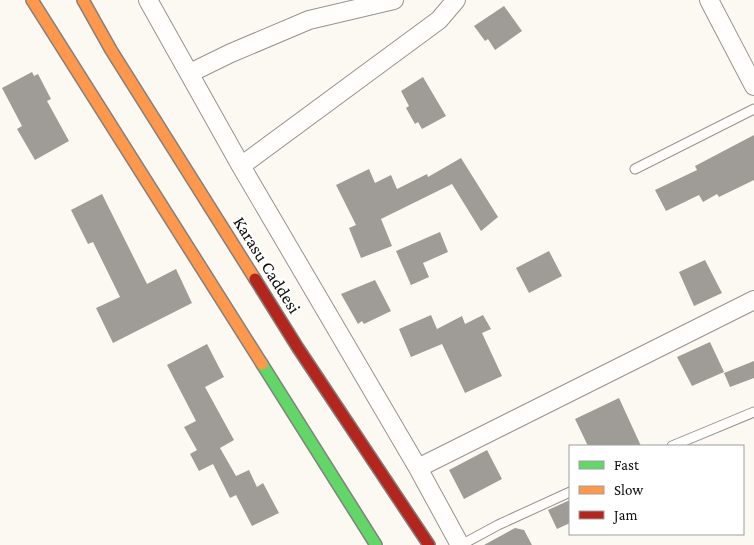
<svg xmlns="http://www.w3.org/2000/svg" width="754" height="545" viewBox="0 0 754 545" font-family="'Crimson Pro',serif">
	<rect width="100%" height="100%" fill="#fcf9f2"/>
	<!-- building -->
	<path fill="#9f9c98" d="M 504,6 L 522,31 L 495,50 L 488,39 L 485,41 L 474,26 Z
		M 32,72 L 34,76 L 38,74 L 51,99 L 47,101 L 69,141 L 35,160 L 17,129 L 22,126 L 2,88 Z
		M 423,77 L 446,116 L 422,129 L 418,122 L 415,124 L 406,108 L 409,106 L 401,91 Z
		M 754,135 L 754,180 L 719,197 L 717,194 L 703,202 L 699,195 L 666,211 L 655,190 L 697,170 L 695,166 Z
		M 461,158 L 498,217 L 481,231 L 452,184 L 381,219 L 392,246 L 361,258 L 349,228 L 356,225 L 336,185 L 369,169 L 375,183 L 391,175 L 397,189 L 427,174 L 428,177 Z
		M 102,194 L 147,284 L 176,269 L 192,303 L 113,343 L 96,308 L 120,297 L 93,242 L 88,244 L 71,210 Z
		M 440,232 L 448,252 L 423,263 L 429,277 L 411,285 L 396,251 Z
		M 549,251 L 562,276 L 529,293 L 516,268 Z
		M 705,260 L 722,293 L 694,306 L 679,272 Z
		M 375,280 L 391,311 L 364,324 L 362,321 L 358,324 L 341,294 Z
		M 431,315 L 437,329 L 462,316 L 465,324 L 483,315 L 491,329 L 482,333 L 502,376 L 465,393 L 442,344 L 411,357 L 399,329 Z
		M 710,342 L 724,372 L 692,386 L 677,357 Z
		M 207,344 L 224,377 L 205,387 L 234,440 L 220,448 L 236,476 L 249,470 L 257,487 L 263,483 L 279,513 L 252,526 L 236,495 L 230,498 L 213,464 L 199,471 L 190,454 L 197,450 L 184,427 L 196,421 L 167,365 Z
		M 754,361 L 754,378 L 730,387 L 724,373 Z
		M 619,398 L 641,446 L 588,446 L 575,419 Z
		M 487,450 L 502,479 L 464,499 L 449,470 Z
		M 570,500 L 570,523 L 557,529 L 548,510 Z
		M 515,528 L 524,530 L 532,545 L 484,545 Z"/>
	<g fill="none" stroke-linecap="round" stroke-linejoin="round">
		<defs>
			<path id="lane" d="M 635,169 L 754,109
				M 672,446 L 754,412
				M 461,545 L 498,525 L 570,492"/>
			<path id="street" d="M 148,0 L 241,166 L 418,468 L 754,300
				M 709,0 L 754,86
				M 190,73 L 231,53 L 309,20 L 394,0
				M 241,166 L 439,20 L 456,0
				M 418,468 L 460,545"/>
			<path id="fast" d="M 262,364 L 376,545"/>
			<path id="slow" d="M 32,0 L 262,364
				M 83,0 L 111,50 L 255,279"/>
			<path id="jam" d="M 255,279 L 298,348 L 429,545"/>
		</defs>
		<!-- lane casing -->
		<use href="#lane" stroke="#959491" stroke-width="11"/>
		<!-- street casing -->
		<use href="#street" stroke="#959491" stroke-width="20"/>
		<!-- fast casing -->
		<use href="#fast" stroke="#82817e" stroke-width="14"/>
		<!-- slow casing -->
		<use href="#slow" stroke="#82817e" stroke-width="14"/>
		<!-- jam casing -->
		<use href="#jam" stroke="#82817e" stroke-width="14"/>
		<!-- lane -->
		<use href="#lane" stroke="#fffefd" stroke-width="9"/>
		<!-- street -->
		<use href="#street" stroke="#fffefd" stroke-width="18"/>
		<!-- fast -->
		<use href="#fast" stroke="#63d668" stroke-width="11"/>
		<!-- slow -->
		<use href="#slow" stroke="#ff974d" stroke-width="11"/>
		<!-- jam -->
		<use href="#jam" stroke="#b3261e" stroke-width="11"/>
	</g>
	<g text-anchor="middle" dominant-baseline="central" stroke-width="5" stroke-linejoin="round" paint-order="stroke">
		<!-- street labels -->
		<g font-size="18" fill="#0e0e0e" stroke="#fff">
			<text transform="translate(267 265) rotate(58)">Karasu Caddesi</text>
		</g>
	</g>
	<!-- legend -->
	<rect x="569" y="445" width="175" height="90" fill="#ffffff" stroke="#9f9f9f"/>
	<rect x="579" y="461" width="25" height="8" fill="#63d668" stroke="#9f9f9f"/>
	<text x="614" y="470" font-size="15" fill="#0e0e0e">Fast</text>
	<rect x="579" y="486" width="25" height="8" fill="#ff974d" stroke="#9f9f9f"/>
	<text x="614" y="495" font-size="15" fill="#0e0e0e">Slow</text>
	<rect x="579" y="511" width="25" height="8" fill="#b3261e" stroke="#9f9f9f"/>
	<text x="614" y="520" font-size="15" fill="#0e0e0e">Jam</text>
</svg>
